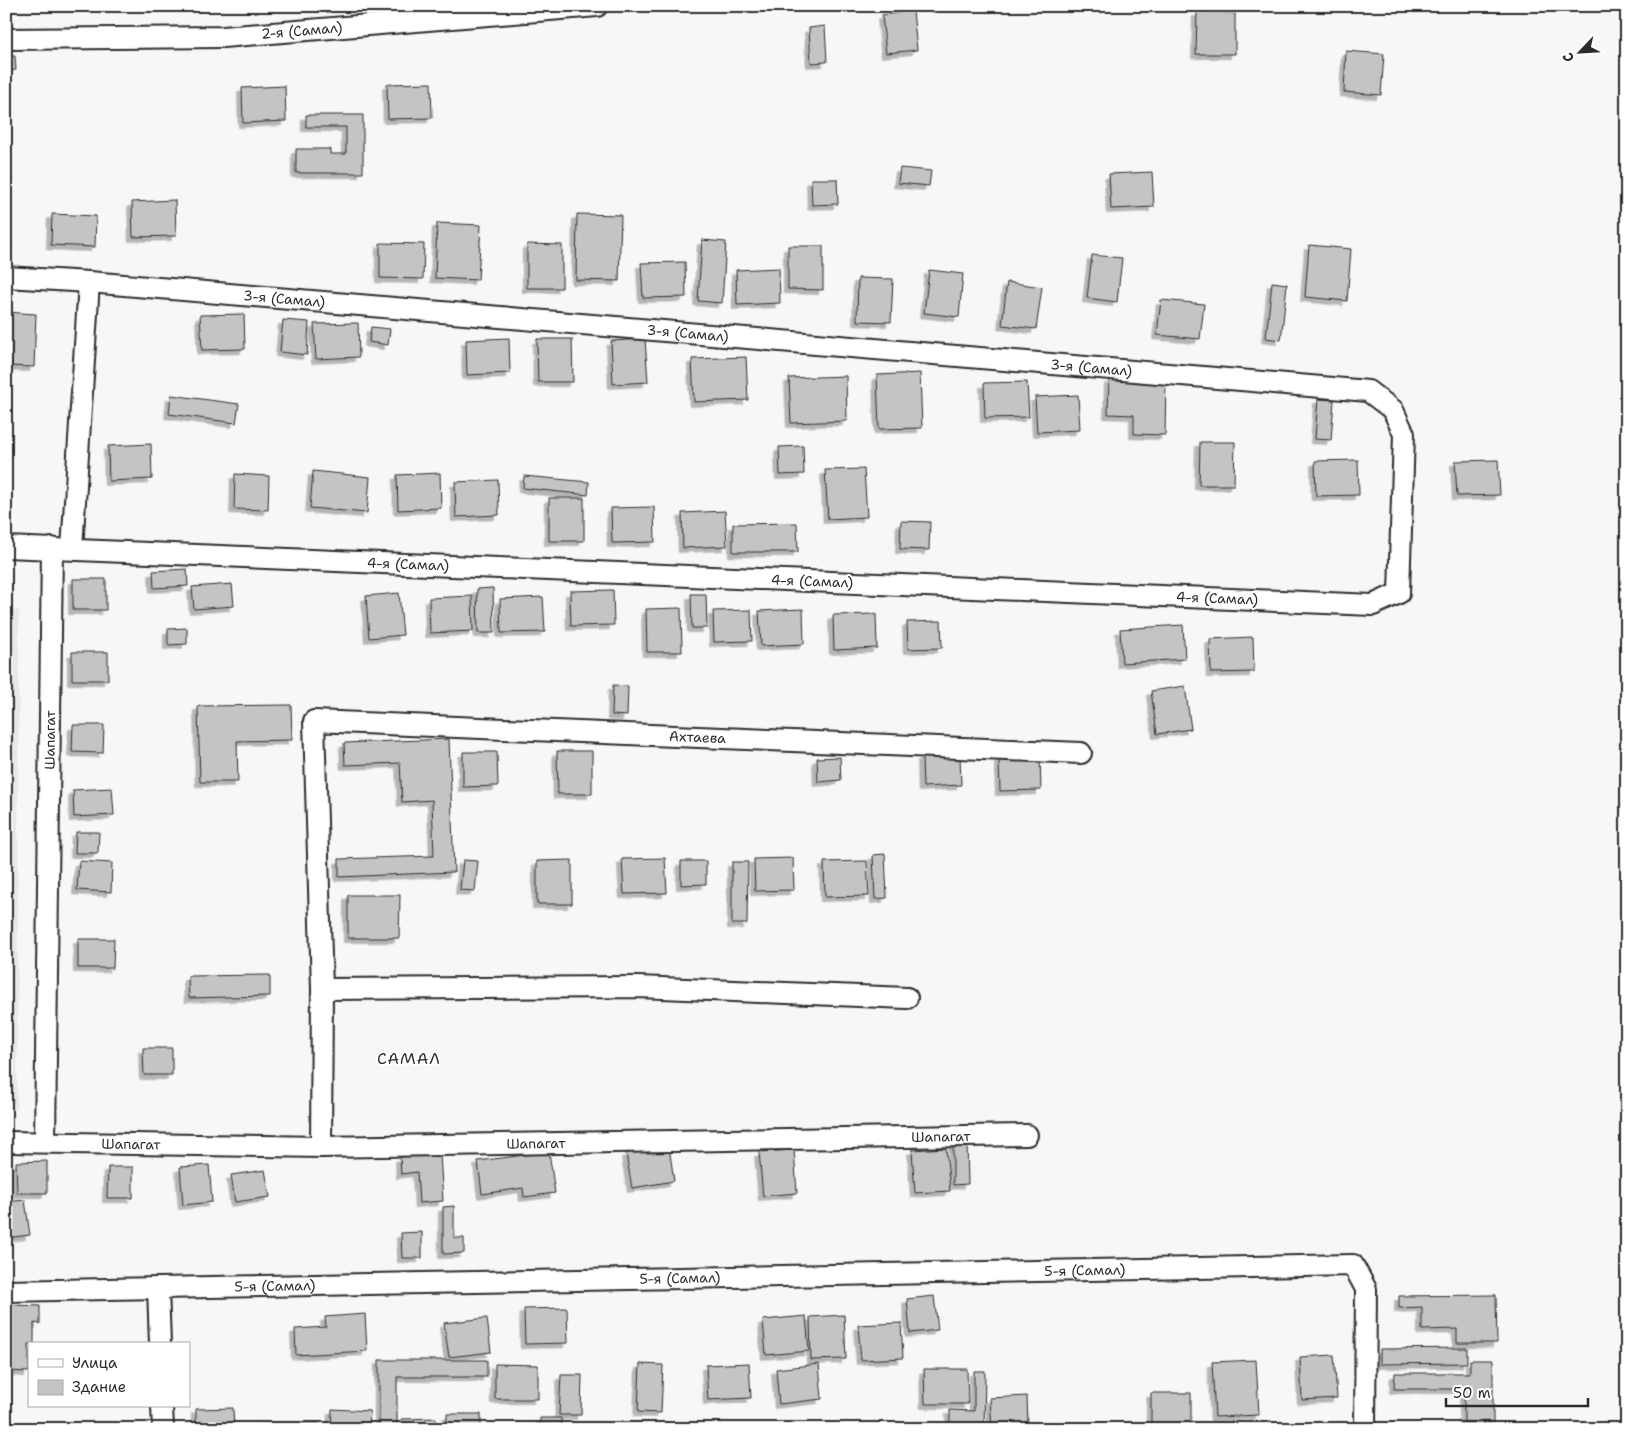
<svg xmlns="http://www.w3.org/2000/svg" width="1633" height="1435" viewBox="0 0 1633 1435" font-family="'Shantell Sans',sans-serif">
	<defs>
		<filter id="shadow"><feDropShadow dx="-4.5" dy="4.5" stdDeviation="0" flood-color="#0004"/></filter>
	</defs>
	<rect width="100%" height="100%" fill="#f7f7f7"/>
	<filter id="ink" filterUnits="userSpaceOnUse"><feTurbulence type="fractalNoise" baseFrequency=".02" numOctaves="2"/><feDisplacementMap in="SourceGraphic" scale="10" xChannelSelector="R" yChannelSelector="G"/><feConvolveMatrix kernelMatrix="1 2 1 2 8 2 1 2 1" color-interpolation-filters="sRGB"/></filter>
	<g filter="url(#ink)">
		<!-- built -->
		<path fill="#e8e8e8" d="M 6,610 L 19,610 L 17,1109 L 6,1109 Z"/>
		<!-- building -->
		<path fill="#c4c4c4" stroke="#2b2b2b" filter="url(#shadow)" d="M 913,11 L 917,50 L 886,53 L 882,15 Z
			M 1197,12 L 1235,13 L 1235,54 L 1196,54 Z
			M 825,26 L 827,62 L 811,63 L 809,28 Z
			M 1346,51 L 1384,54 L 1381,95 L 1344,92 Z
			M 15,56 L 16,70 L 6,71 L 6,57 Z
			M 431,83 L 432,118 L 388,119 L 387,84 Z
			M 285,86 L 286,121 L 243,123 L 242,88 Z
			M 306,115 L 363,115 L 363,173 L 296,173 L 296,149 L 330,149 L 330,154 L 346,154 L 346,127 L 306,127 Z
			M 900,168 L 931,171 L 929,186 L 898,183 Z
			M 1152,172 L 1154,207 L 1111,209 L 1109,174 Z
			M 811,179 L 837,179 L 838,204 L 812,205 Z
			M 175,200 L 176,236 L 133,237 L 132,202 Z
			M 52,214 L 96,216 L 95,247 L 51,245 Z
			M 577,214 L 621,215 L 619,281 L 576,280 Z
			M 11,218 L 12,253 L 6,253 L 6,219 Z
			M 437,223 L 481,225 L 478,280 L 435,278 Z
			M 702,240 L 726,242 L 722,303 L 698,301 Z
			M 380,243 L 424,244 L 423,279 L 380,278 Z
			M 527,244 L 562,245 L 562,288 L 527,288 Z
			M 1309,245 L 1351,249 L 1347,301 L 1305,297 Z
			M 788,246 L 823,246 L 823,290 L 788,289 Z
			M 1092,255 L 1122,258 L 1117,302 L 1087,298 Z
			M 685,262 L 686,297 L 643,298 L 641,263 Z
			M 779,268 L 780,303 L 737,305 L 736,270 Z
			M 929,270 L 963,274 L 959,317 L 924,313 Z
			M 858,278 L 893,279 L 891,322 L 857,321 Z
			M 1007,282 L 1042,287 L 1036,329 L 1002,325 Z
			M 1272,282 L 1287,284 L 1281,340 L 1266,338 Z
			M 1161,300 L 1204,304 L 1200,339 L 1157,335 Z
			M 6,312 L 36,314 L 34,367 L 6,366 Z
			M 244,314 L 245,349 L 202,350 L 200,315 Z
			M 283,320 L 309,322 L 307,355 L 280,352 Z
			M 358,323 L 359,357 L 316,359 L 314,324 Z
			M 371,327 L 390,329 L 388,345 L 369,342 Z
			M 509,338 L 510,373 L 467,375 L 466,340 Z
			M 537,339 L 572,339 L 573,382 L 538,382 Z
			M 645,339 L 648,382 L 613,384 L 611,341 Z
			M 746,357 L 748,400 L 694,402 L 692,359 Z
			M 920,373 L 922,428 L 879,429 L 877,375 Z
			M 846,376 L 847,421 L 791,423 L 789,378 Z
			M 1109,379 L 1166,381 L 1165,435 L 1134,434 L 1134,415 L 1108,414 Z
			M 1027,382 L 1029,417 L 985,418 L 984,383 Z
			M 171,395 L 239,404 L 236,423 L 169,414 Z
			M 1078,395 L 1080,430 L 1037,432 L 1035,397 Z
			M 1318,399 L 1334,400 L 1331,440 L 1315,439 Z
			M 1200,442 L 1235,442 L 1234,485 L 1199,485 Z
			M 151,444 L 152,479 L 109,481 L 108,446 Z
			M 803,446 L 804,474 L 780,475 L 779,447 Z
			M 1358,460 L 1359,495 L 1316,496 L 1315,461 Z
			M 1498,460 L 1500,495 L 1457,496 L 1455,461 Z
			M 864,469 L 867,517 L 828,519 L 825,470 Z
			M 313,471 L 370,477 L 367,513 L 310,508 Z
			M 440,473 L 441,508 L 398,510 L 397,475 Z
			M 235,474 L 269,476 L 268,510 L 234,509 Z
			M 524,476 L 589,482 L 588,495 L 523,488 Z
			M 498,480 L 499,515 L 456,517 L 455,482 Z
			M 549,498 L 584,498 L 584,541 L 549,541 Z
			M 654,507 L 655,542 L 612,543 L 611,508 Z
			M 725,511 L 727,546 L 683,548 L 682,513 Z
			M 901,521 L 930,522 L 929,550 L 900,549 Z
			M 797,523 L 798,552 L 733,552 L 733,524 Z
			M 187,569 L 188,586 L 154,588 L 153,571 Z
			M 73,579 L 106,579 L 106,610 L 73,610 Z
			M 232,584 L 234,606 L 194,609 L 192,587 Z
			M 493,588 L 494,633 L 478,633 L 477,589 Z
			M 613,590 L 614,625 L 571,626 L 570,591 Z
			M 399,593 L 403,635 L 369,638 L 366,596 Z
			M 691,594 L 706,594 L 707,628 L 692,628 Z
			M 472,596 L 473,631 L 430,633 L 429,598 Z
			M 543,597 L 545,632 L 501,633 L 500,599 Z
			M 681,608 L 682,652 L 647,652 L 646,609 Z
			M 803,609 L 804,644 L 761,646 L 759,611 Z
			M 751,610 L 752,641 L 714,642 L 713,611 Z
			M 876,614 L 877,648 L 834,650 L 833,615 Z
			M 941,621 L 942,648 L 908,649 L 907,622 Z
			M 1183,625 L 1185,659 L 1122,663 L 1120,629 Z
			M 187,628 L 187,644 L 168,645 L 168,629 Z
			M 1253,637 L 1254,672 L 1211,673 L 1210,639 Z
			M 72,652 L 108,652 L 108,680 L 72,680 Z
			M 613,685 L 628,686 L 627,716 L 612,715 Z
			M 1185,686 L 1191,729 L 1157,734 L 1151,691 Z
			M 291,705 L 292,740 L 237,741 L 238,782 L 200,782 L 198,706 Z
			M 73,725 L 104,725 L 103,753 L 72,752 Z
			M 449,739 L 454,872 L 339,877 L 339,859 L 434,856 L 432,800 L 402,802 L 400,763 L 345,765 L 344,743 Z
			M 557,751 L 592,751 L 592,794 L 558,794 Z
			M 463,752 L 497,752 L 498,786 L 463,787 Z
			M 960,755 L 961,785 L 923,787 L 922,756 Z
			M 1040,756 L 1041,790 L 1000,791 L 999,758 Z
			M 840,757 L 841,780 L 818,782 L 817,758 Z
			M 112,788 L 114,815 L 74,817 L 73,790 Z
			M 76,832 L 99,832 L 98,853 L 75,853 Z
			M 885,854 L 887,898 L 875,899 L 873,855 Z
			M 665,858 L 667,893 L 624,894 L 622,859 Z
			M 793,858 L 794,890 L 755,891 L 754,859 Z
			M 463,860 L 478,861 L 475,891 L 460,890 Z
			M 572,860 L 572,904 L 537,904 L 537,861 Z
			M 79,861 L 112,863 L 111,892 L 77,890 Z
			M 681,861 L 706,861 L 706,884 L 681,885 Z
			M 867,861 L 869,896 L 825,897 L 824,862 Z
			M 732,862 L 748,862 L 747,924 L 732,924 Z
			M 348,895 L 400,895 L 399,938 L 348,938 Z
			M 78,939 L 114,939 L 113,968 L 78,968 Z
			M 270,975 L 270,996 L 189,998 L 188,976 Z
			M 143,1048 L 172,1048 L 172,1075 L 144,1075 Z
			M 967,1140 L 968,1184 L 953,1185 L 953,1141 Z
			M 669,1147 L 674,1181 L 632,1188 L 626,1153 Z
			M 946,1148 L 950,1191 L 915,1193 L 912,1150 Z
			M 794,1150 L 797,1193 L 763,1196 L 759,1152 Z
			M 549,1152 L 555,1193 L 524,1197 L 523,1188 L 482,1194 L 478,1161 Z
			M 440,1154 L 443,1201 L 419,1203 L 417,1172 L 401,1174 L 400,1157 Z
			M 47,1161 L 47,1193 L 17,1193 L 16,1162 Z
			M 209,1165 L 212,1202 L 183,1205 L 180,1167 Z
			M 108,1167 L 133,1167 L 133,1198 L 107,1198 Z
			M 265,1170 L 270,1197 L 235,1202 L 231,1175 Z
			M 25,1200 L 30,1235 L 6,1238 L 6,1202 Z
			M 454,1206 L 454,1238 L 464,1238 L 464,1253 L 443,1254 L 443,1207 Z
			M 422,1232 L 422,1258 L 402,1258 L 401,1233 Z
			M 1496,1295 L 1497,1343 L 1457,1343 L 1457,1329 L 1422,1330 L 1422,1307 L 1399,1308 L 1399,1296 Z
			M 934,1296 L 938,1330 L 910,1333 L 907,1299 Z
			M 11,1305 L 40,1306 L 40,1324 L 34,1323 L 34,1344 L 29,1344 L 29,1372 L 9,1371 Z
			M 567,1308 L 568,1343 L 525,1344 L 524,1309 Z
			M 365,1314 L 367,1351 L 296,1355 L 295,1329 L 326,1327 L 325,1317 Z
			M 844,1315 L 846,1359 L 811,1360 L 810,1317 Z
			M 806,1316 L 809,1351 L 766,1355 L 763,1320 Z
			M 487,1318 L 491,1352 L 449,1357 L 444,1323 Z
			M 901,1323 L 903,1358 L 861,1360 L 858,1325 Z
			M 1467,1348 L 1467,1363 L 1380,1364 L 1380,1349 Z
			M 1334,1355 L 1337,1398 L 1302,1400 L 1300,1357 Z
			M 379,1360 L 487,1360 L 487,1377 L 397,1377 L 397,1429 L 379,1429 Z
			M 1256,1360 L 1259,1415 L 1215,1417 L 1212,1362 Z
			M 1470,1360 L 1493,1360 L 1493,1422 L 1464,1422 L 1464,1389 L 1394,1389 L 1395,1373 L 1470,1373 Z
			M 749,1363 L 751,1398 L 708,1400 L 706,1365 Z
			M 495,1364 L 538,1365 L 538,1399 L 495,1399 Z
			M 640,1364 L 663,1365 L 661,1413 L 638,1412 Z
			M 819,1364 L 822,1399 L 779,1404 L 776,1369 Z
			M 924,1369 L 967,1369 L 968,1404 L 925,1404 Z
			M 974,1371 L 985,1371 L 984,1429 L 950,1429 L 950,1410 L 974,1411 Z
			M 561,1375 L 582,1375 L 581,1415 L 559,1415 Z
			M 1151,1393 L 1191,1393 L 1191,1429 L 1151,1429 Z
			M 1027,1396 L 1028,1426 L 992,1428 L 990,1398 Z
			M 233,1408 L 234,1429 L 196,1429 L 196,1409 Z
			M 332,1409 L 370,1411 L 369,1429 L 331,1429 Z
			M 447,1414 L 481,1414 L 481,1429 L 447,1429 Z
			M 436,1418 L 436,1429 L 402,1429 L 401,1419 Z
			M 540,1418 L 561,1418 L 562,1429 L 540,1429 Z
			M 319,1423 L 319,1429 L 261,1429 L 261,1425 Z
			M 1063,1423 L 1104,1423 L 1104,1429 L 1063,1429 Z"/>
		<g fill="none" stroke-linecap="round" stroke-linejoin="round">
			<defs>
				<g id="street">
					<path id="s1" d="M 6,39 L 223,37 L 597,6"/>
					<path id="s2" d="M 6,277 L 89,282 L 1368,391 L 1393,410 L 1404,434 L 1399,593 L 1373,605 L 6,547"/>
					<path d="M 72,549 L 89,282"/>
					<path d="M 322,989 L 638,987 L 907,998"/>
					<path id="s3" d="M 6,1142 L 321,1147 L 1027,1135"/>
					<path id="s4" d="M 45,1142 L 52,548"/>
					<path id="s5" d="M 321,1147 L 322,989 L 314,721 L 1081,753"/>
					<path d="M 158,1288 L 160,1344"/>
					<path id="s6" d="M 6,1291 L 1353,1265 L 1366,1289 L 1365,1429"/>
					<path d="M 162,1406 L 163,1429"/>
				</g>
			</defs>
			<!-- street casing -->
			<use href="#street" stroke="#2b2b2b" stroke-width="24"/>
			<!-- street -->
			<use href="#street" stroke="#fff" stroke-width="20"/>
		</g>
	</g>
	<g text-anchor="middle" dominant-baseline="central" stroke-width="4" stroke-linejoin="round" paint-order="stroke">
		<!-- street labels -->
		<g font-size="14" fill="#2b2b2b" stroke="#fff">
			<text stroke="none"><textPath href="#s1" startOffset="296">2-я (Самал)</textPath></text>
			<text stroke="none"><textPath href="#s2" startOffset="279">3-я (Самал)</textPath></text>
			<text stroke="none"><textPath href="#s2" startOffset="684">3-я (Самал)</textPath></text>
			<text stroke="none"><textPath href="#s2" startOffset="1089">3-я (Самал)</textPath></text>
			<text transform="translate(408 564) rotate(2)">4-я (Самал)</text>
			<text transform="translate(812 581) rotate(2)">4-я (Самал)</text>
			<text transform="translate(1217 598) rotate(2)">4-я (Самал)</text>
			<text stroke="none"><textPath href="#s5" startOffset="810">Ахтаева</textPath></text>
			<text stroke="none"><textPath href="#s4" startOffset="402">Шапагат</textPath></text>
			<text stroke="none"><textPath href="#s3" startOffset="935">Шапагат</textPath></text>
			<text stroke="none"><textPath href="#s3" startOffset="125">Шапагат</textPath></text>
			<text stroke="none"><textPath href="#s3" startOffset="530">Шапагат</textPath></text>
			<text stroke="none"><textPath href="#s6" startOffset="1079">5-я (Самал)</textPath></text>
			<text stroke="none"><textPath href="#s6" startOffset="674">5-я (Самал)</textPath></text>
			<text stroke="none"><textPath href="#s6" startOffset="269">5-я (Самал)</textPath></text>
		</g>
		<!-- quarter labels -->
		<g font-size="16" letter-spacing="1" fill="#2b2b2b" stroke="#fff">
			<text x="409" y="1058">САМАЛ</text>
		</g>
	</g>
	<!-- margin -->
	<rect width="1633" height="1435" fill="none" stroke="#fff" stroke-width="25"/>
	<rect x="12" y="12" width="1608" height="1410" fill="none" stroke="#2b2b2b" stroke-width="2" filter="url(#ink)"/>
	<!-- legend -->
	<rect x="28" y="1342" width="162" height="65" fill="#ffffff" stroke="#aaaaaa"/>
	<rect x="38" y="1359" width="25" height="8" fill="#ffffff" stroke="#aaaaaa"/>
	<text x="72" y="1368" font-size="15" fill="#2b2b2b">Улица</text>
	<rect x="38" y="1380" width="25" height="15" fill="#c4c4c4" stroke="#aaaaaa"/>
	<text x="72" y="1392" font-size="15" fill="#2b2b2b">Здание</text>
	<!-- north arrow -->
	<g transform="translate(1580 52) rotate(245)" stroke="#ffffff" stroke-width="4" paint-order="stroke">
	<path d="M0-4L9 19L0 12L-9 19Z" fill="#2b2b2b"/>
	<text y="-8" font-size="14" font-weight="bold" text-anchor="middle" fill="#2b2b2b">С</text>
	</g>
	<!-- scale -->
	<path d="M1446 1398v8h142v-8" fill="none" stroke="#2b2b2b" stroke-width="2.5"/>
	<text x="1453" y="1398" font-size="15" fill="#2b2b2b" stroke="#ffffff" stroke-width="4" paint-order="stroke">50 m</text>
</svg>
